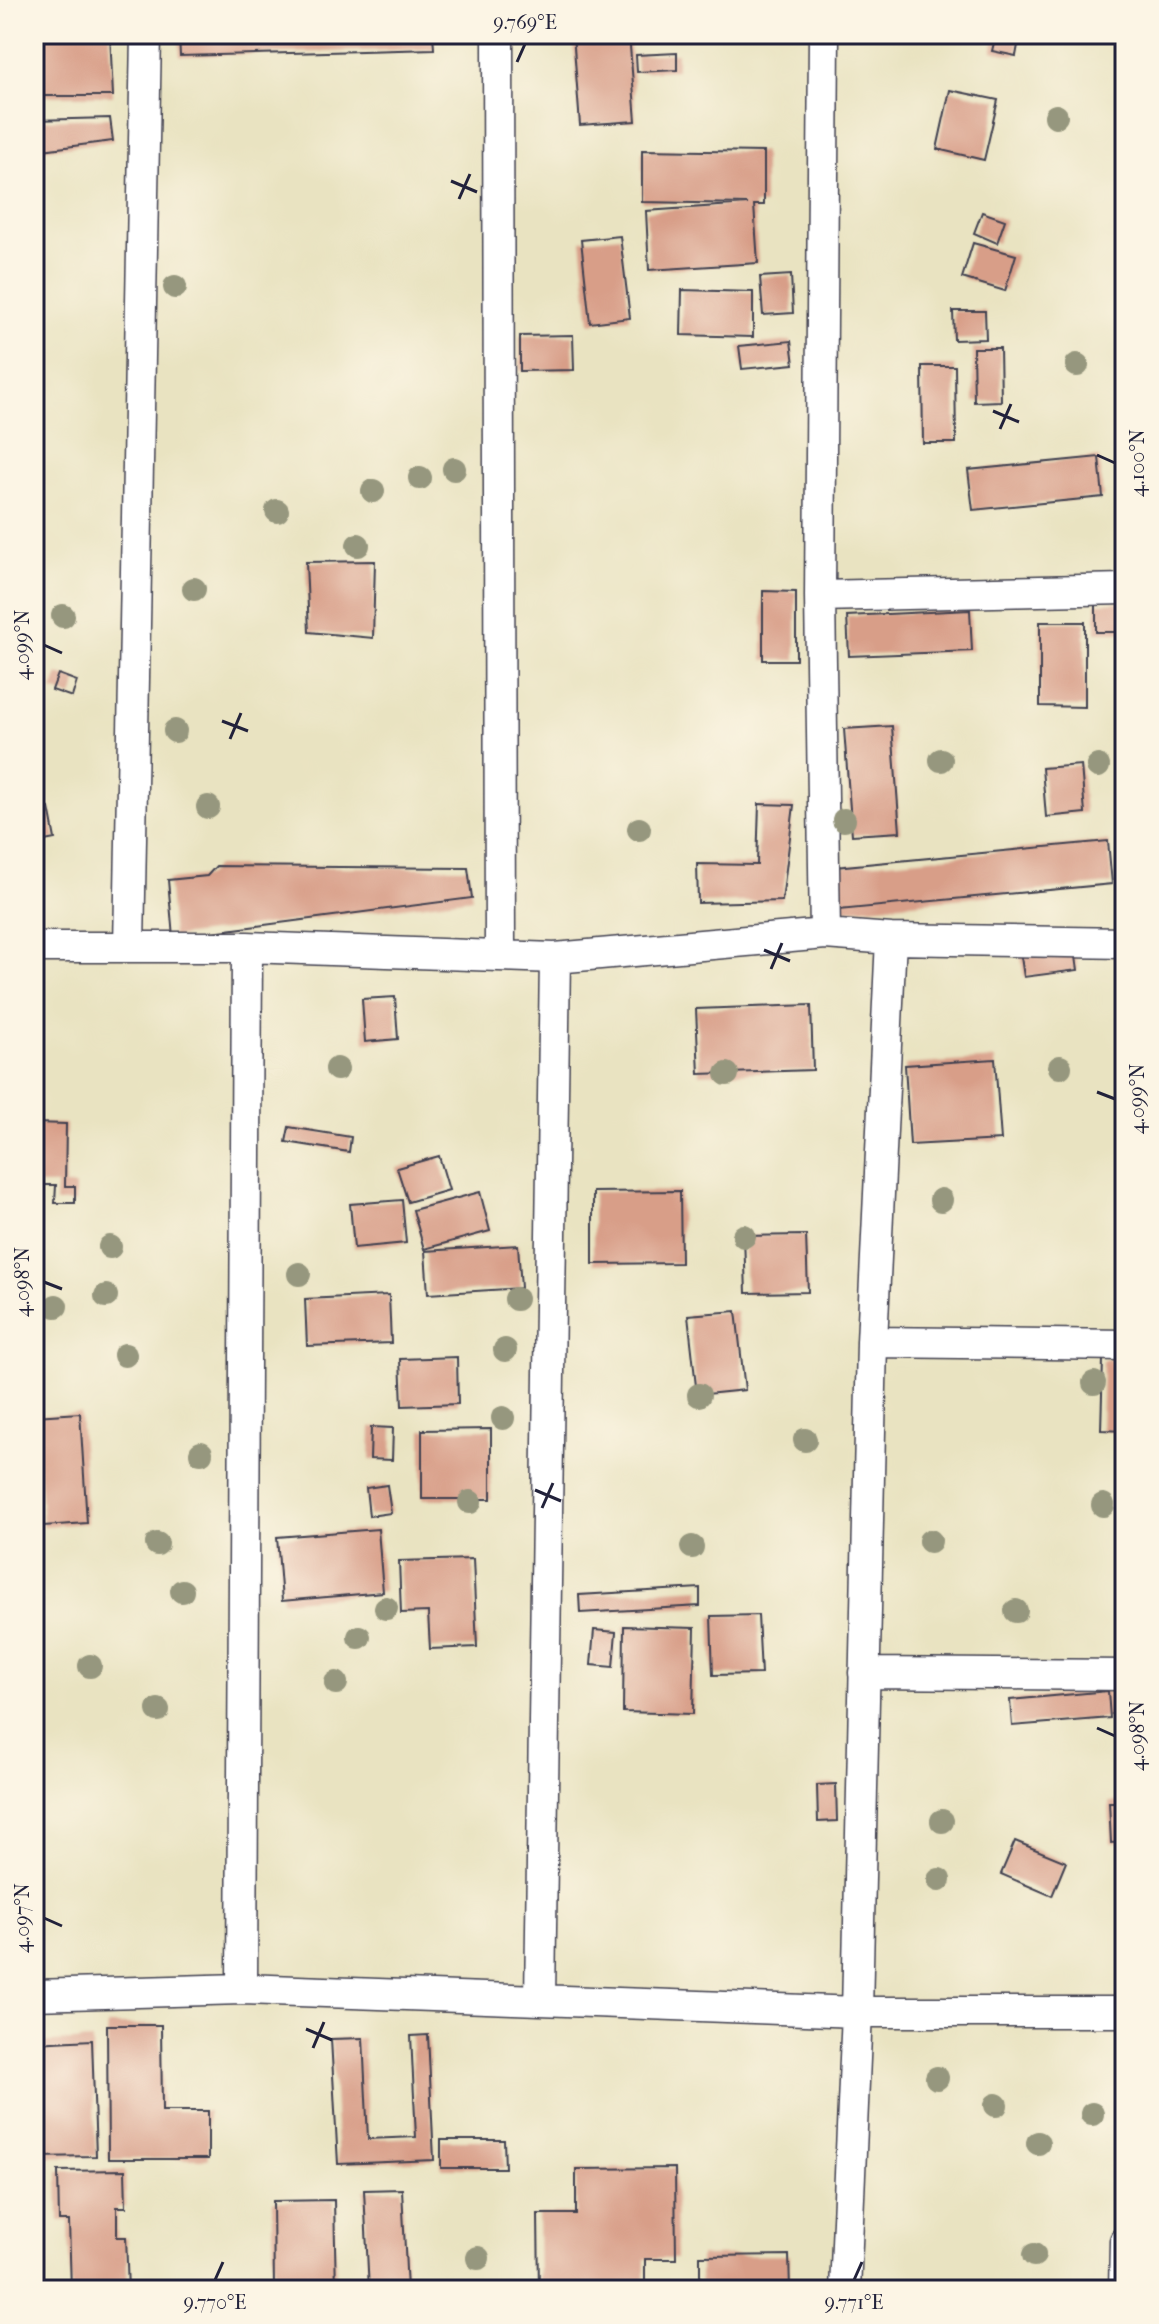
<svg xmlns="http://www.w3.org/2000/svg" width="1159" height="2324" viewBox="0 0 1159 2324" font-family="'IM FELL French Canon',serif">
	<rect width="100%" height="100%" fill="#fcf5e5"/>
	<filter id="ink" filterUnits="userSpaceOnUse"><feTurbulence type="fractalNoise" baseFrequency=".0125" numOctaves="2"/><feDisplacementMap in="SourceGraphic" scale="16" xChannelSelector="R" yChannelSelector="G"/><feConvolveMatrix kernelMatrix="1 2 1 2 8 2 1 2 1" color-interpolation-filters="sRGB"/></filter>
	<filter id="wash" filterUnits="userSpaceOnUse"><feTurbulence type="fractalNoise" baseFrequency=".006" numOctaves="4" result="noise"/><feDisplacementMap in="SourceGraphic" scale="32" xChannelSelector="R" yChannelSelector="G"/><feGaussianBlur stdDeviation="1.8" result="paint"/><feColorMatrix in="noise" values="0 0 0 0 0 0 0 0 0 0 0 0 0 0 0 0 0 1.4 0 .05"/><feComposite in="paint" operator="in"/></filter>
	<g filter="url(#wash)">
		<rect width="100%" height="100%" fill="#e9e3c1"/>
		<g id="blocks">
			<!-- building -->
			<path fill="#d89e88" d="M 34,34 L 110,34 L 113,96 L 34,96 Z
				M 179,34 L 433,34 L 434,49 L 180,56 Z
				M 573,34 L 629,34 L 636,121 L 580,125 Z
				M 996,34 L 1020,34 L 1016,56 L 992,51 Z
				M 677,53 L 677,70 L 637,72 L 636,55 Z
				M 950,90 L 998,100 L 984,160 L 937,149 Z
				M 110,118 L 113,141 L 34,151 L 34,120 Z
				M 642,150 L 764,152 L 764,205 L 754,205 L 758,263 L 649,270 L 646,211 L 748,204 L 642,202 Z
				M 982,212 L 1005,220 L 997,243 L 974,233 Z
				M 620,236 L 630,318 L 590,323 L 581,240 Z
				M 973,243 L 1016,255 L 1005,291 L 962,278 Z
				M 34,254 L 41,254 L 42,278 L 34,278 Z
				M 791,275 L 793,313 L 763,315 L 760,277 Z
				M 682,290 L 753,292 L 753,337 L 681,335 Z
				M 953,311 L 985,311 L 986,339 L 954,340 Z
				M 573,335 L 574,370 L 520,371 L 520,336 Z
				M 791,341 L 794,364 L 742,369 L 739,346 Z
				M 973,348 L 1000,348 L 1001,401 L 974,402 Z
				M 922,366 L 955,366 L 956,443 L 923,443 Z
				M 1099,457 L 1103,497 L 973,510 L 968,470 Z
				M 375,561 L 373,638 L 309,632 L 306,562 Z
				M 763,591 L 796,592 L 796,660 L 763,660 Z
				M 1125,602 L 1125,632 L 1096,632 L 1096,603 Z
				M 970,610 L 972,651 L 849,656 L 847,616 Z
				M 1040,622 L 1085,622 L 1085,707 L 1040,706 Z
				M 58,674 L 77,681 L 72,697 L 52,690 Z
				M 892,726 L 900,832 L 852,835 L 844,729 Z
				M 1081,765 L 1085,813 L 1046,817 L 1042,768 Z
				M 759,804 L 794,805 L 782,901 L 698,903 L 697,864 L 757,865 Z
				M 49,808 L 55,839 L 34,843 L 34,811 Z
				M 1108,841 L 1112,884 L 839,910 L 835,867 Z
				M 216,866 L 468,868 L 472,898 L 173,937 L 168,880 L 207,876 Z
				M 1074,943 L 1078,970 L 1024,977 L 1020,950 Z
				M 34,968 L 40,968 L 39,1013 L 34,1013 Z
				M 395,997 L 398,1039 L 365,1042 L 362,999 Z
				M 811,1005 L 813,1070 L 699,1074 L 696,1009 Z
				M 995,1059 L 1001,1140 L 910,1145 L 905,1065 Z
				M 34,1123 L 66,1124 L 65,1186 L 75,1186 L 75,1203 L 55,1203 L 56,1185 L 34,1185 Z
				M 289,1127 L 351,1137 L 349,1152 L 286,1142 Z
				M 439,1156 L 449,1190 L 408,1202 L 397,1168 Z
				M 680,1191 L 681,1263 L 593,1264 L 593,1192 Z
				M 480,1192 L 490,1231 L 424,1249 L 413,1210 Z
				M 402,1200 L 406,1243 L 354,1248 L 350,1204 Z
				M 806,1235 L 808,1292 L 746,1293 L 744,1236 Z
				M 518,1245 L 521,1288 L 428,1294 L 425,1251 Z
				M 389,1295 L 391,1343 L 307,1346 L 305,1299 Z
				M 736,1311 L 745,1390 L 697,1395 L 688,1315 Z
				M 457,1357 L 458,1404 L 402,1406 L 400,1359 Z
				M 1103,1359 L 1125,1360 L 1125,1431 L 1101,1430 Z
				M 80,1413 L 87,1523 L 43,1526 L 35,1416 Z
				M 371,1427 L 393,1428 L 392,1460 L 370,1459 Z
				M 491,1429 L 491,1499 L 422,1499 L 422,1430 Z
				M 387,1485 L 391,1513 L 369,1516 L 366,1488 Z
				M 378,1529 L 383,1592 L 282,1601 L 277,1537 Z
				M 473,1559 L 477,1647 L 430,1649 L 428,1612 L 401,1613 L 399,1561 Z
				M 700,1588 L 700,1606 L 580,1613 L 579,1595 Z
				M 758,1615 L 761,1674 L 713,1675 L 711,1616 Z
				M 624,1626 L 695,1628 L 693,1714 L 623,1712 Z
				M 594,1630 L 616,1632 L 613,1667 L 591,1665 Z
				M 1108,1691 L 1110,1718 L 1012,1726 L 1010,1700 Z
				M 836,1784 L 837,1821 L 818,1822 L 817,1785 Z
				M 1109,1802 L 1125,1802 L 1125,1842 L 1111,1843 Z
				M 1015,1841 L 1066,1862 L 1052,1896 L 1001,1874 Z
				M 107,2025 L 161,2025 L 162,2111 L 208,2111 L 208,2159 L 108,2159 Z
				M 428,2035 L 434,2160 L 338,2164 L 331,2039 L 363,2038 L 368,2139 L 416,2137 L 411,2036 Z
				M 92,2040 L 96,2156 L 34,2157 L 34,2043 Z
				M 441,2140 L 504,2140 L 505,2168 L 441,2168 Z
				M 675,2168 L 676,2259 L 645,2259 L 645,2290 L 539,2290 L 538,2214 L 576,2214 L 576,2169 Z
				M 125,2170 L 126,2207 L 117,2207 L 117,2237 L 126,2237 L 128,2290 L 71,2290 L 69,2221 L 59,2221 L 58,2171 Z
				M 402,2189 L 407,2290 L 369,2290 L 364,2190 Z
				M 334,2200 L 336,2290 L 274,2290 L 273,2201 Z
				M 789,2255 L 790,2290 L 700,2290 L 700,2256 Z"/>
		</g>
	</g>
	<g filter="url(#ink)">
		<use href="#blocks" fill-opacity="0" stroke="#403f4f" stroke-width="2"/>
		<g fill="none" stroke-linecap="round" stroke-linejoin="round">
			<defs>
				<path id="minor" d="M 498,34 L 500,956
					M 824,34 L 820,596 L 825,934
					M 820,596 L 1125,589
					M 34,947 L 247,947 L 555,958 L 825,934 L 891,939 L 1125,943
					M 129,947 L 146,34
					M 872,1342 L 1125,1345
					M 864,1673 L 1125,1675
					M 242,1989 L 247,947
					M 34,1995 L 242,1989 L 857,2012 L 1125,2012
					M 540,1999 L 555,958
					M 845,2290 L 857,2012 L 872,1342 L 891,939
					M 1124,2290 L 1125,2241"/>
			</defs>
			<!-- minor casing -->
			<use href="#minor" stroke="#403f4f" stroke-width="33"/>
			<!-- minor -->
			<use href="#minor" stroke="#fff" stroke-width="30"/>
		</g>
		<!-- trees -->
		<g fill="#96977e">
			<circle cx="1056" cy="116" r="12"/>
			<circle cx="175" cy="287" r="12"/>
			<circle cx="1077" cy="365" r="12"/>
			<circle cx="454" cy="469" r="12"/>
			<circle cx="420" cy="478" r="12"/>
			<circle cx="373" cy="491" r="12"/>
			<circle cx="277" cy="511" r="12"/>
			<circle cx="358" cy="545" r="12"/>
			<circle cx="194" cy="589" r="12"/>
			<circle cx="63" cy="616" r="12"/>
			<circle cx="175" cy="731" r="12"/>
			<circle cx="941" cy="760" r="12"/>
			<circle cx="1098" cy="766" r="12"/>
			<circle cx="208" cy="807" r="12"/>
			<circle cx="844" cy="820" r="12"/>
			<circle cx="639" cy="829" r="12"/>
			<circle cx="1060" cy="1067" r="12"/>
			<circle cx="337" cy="1069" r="12"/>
			<circle cx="727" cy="1074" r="12"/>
			<circle cx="941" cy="1200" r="12"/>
			<circle cx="744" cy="1236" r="12"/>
			<circle cx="110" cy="1247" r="12"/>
			<circle cx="299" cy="1274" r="12"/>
			<circle cx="106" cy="1296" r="12"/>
			<circle cx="516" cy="1299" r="12"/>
			<circle cx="56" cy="1306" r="12"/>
			<circle cx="505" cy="1350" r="12"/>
			<circle cx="125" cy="1355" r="12"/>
			<circle cx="1094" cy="1383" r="12"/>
			<circle cx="699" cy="1395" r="12"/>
			<circle cx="503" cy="1418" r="12"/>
			<circle cx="805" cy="1440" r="12"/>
			<circle cx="201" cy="1453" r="12"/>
			<circle cx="470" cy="1502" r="12"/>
			<circle cx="1103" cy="1505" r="12"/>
			<circle cx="930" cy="1541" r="12"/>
			<circle cx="157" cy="1544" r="12"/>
			<circle cx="692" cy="1547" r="12"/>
			<circle cx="182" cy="1591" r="12"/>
			<circle cx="386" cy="1608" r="12"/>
			<circle cx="1016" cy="1611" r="12"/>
			<circle cx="359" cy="1637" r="12"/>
			<circle cx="90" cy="1666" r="12"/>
			<circle cx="336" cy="1683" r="12"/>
			<circle cx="158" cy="1710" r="12"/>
			<circle cx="942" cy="1821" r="12"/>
			<circle cx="939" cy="1880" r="12"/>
			<circle cx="937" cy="2078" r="12"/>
			<circle cx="996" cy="2105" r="12"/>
			<circle cx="1092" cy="2114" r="12"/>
			<circle cx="1038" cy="2143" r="12"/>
			<circle cx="1034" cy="2255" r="12"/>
			<circle cx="478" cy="2258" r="12"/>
		</g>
	</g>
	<!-- ticks -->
	<path fill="none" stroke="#22223b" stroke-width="3" d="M 517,62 L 525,44M 451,181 L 477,192M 459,199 L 470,174M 993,411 L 1019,422M 1000,429 L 1011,404M 1097,455 L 1115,463M 44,645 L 62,653M 222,721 L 248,731M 230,739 L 241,713M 764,950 L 790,961M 771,969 L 782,943M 1097,1092 L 1115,1099M 44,1282 L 62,1289M 535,1490 L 561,1501M 542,1508 L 553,1483M 1097,1728 L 1115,1736M 44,1918 L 62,1926M 306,2029 L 332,2040M 313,2048 L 324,2022M 215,2280 L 223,2262M 854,2280 L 862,2262"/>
	<!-- margin -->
	<rect width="1159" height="2324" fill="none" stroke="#fcf5e5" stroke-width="88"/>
	<rect x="44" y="44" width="1071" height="2236" fill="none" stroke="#22223b" stroke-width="3"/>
	<g font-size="20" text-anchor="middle" fill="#22223b">
		<text x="525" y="29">9.769°E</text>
		<text transform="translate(1137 463) rotate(-90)" y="7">4.100°N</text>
		<text transform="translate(22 645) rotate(-90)" y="7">4.099°N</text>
		<text transform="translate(1137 1099) rotate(-90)" y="7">4.099°N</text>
		<text transform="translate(22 1282) rotate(-90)" y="7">4.098°N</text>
		<text transform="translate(1137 1736) rotate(-90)" y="7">4.098°N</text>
		<text transform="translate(22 1918) rotate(-90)" y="7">4.097°N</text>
		<text x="215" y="2309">9.770°E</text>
		<text x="854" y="2309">9.771°E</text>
	</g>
</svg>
